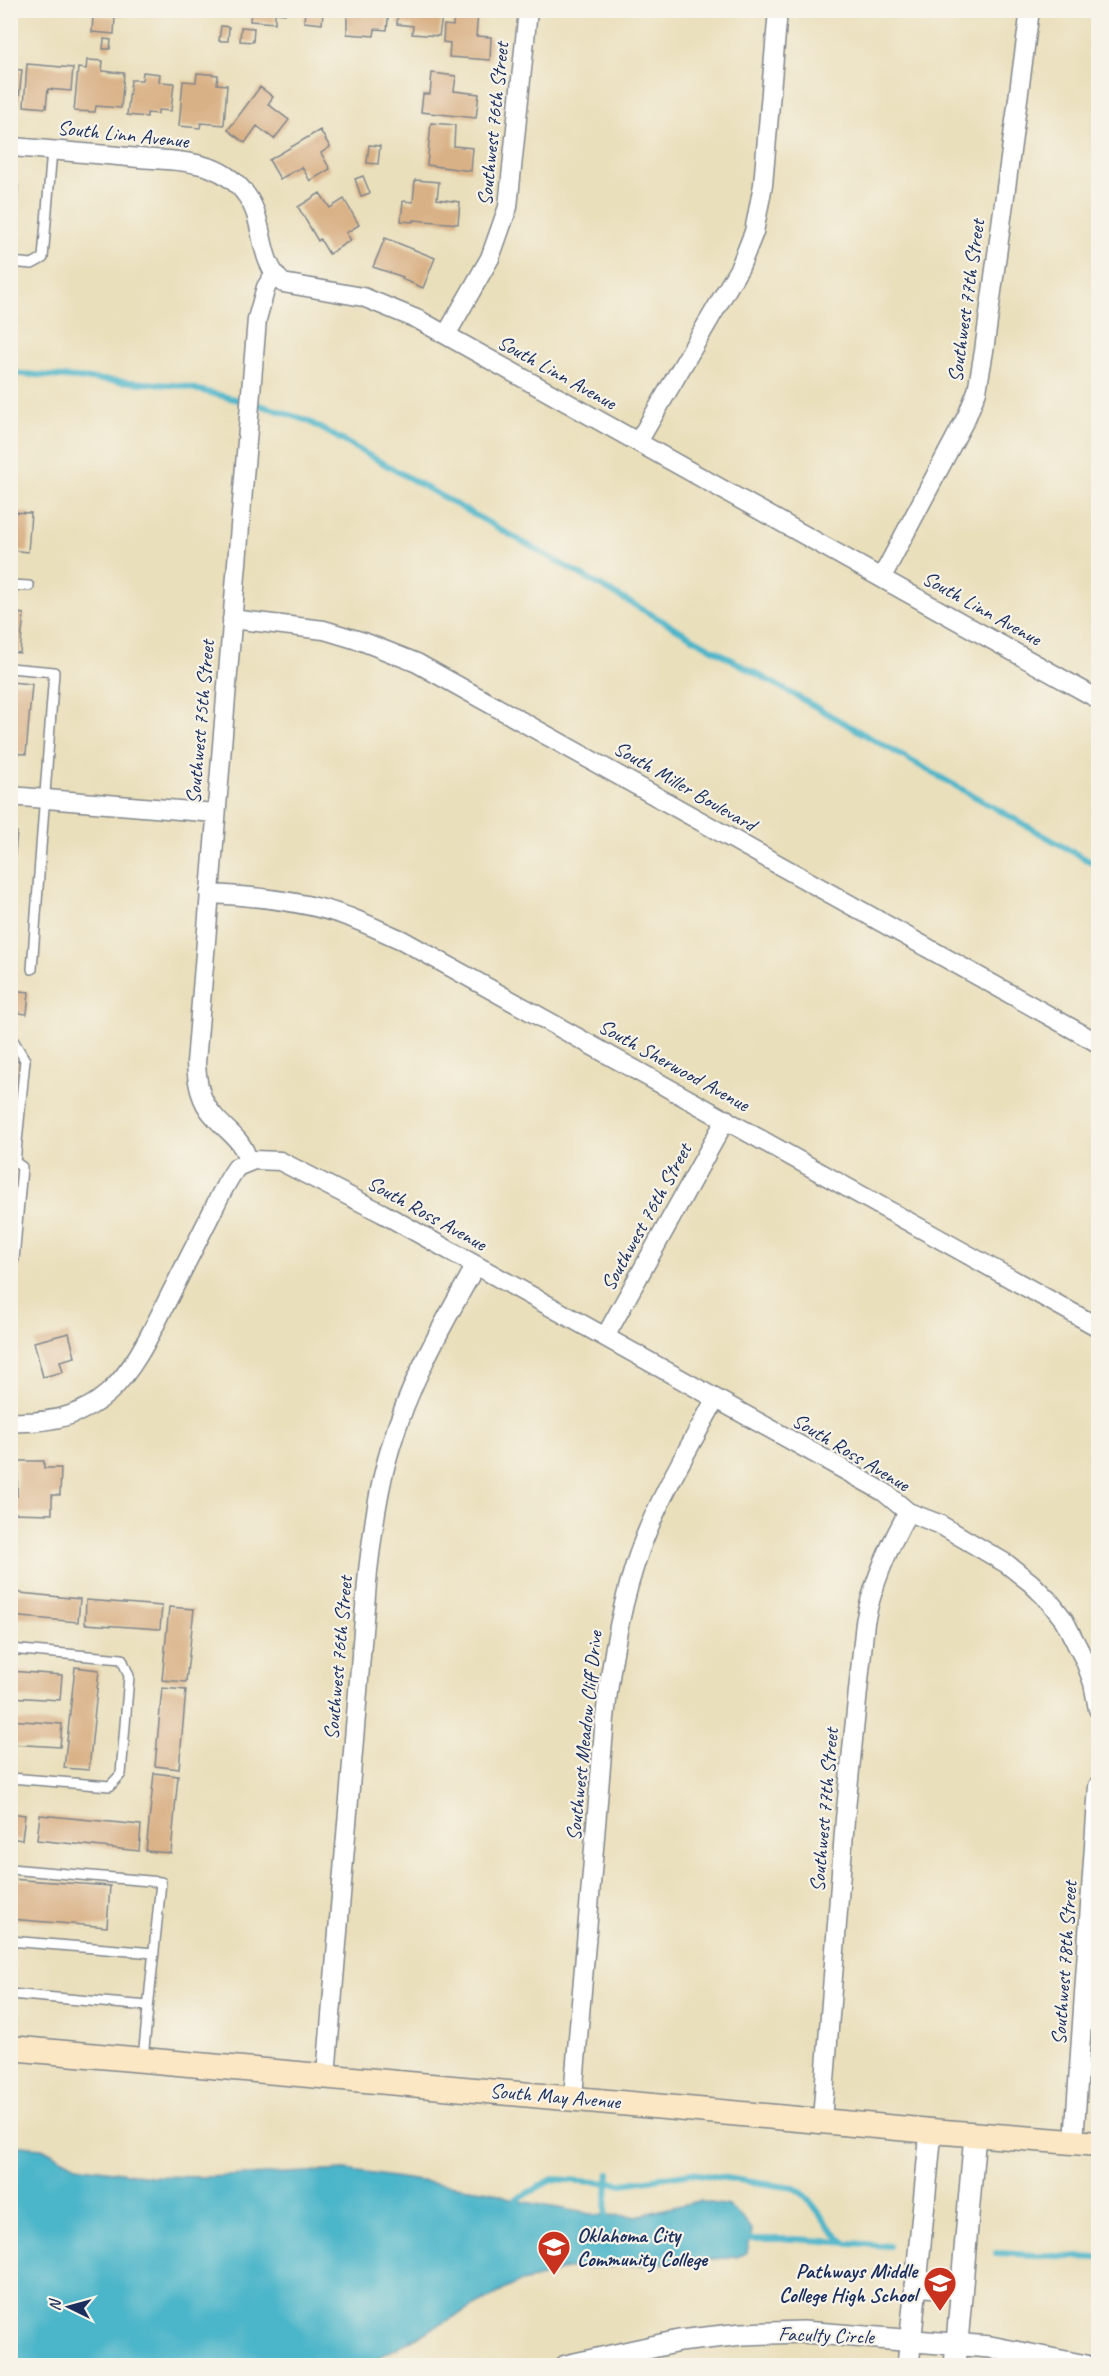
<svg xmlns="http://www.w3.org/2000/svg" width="1109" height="2376" viewBox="0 0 1109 2376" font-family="Caveat,sans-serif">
	<rect width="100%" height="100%" fill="#f7f3e8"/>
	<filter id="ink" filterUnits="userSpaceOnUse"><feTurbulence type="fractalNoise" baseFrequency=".0167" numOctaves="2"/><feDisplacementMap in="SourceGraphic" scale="12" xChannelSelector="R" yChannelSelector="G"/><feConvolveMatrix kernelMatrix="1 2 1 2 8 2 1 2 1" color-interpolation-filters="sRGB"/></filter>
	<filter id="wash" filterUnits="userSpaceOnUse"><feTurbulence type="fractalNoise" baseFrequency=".008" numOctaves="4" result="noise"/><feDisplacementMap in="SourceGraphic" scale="24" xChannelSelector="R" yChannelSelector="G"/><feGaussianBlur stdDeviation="1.35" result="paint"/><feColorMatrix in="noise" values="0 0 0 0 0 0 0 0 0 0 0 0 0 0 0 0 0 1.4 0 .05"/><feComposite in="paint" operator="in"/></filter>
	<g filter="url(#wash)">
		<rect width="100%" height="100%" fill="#eadfbb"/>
		<!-- water -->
		<path fill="#4cb5c9" stroke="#347294" stroke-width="1.5" d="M 10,2145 L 42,2148 L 76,2166 L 150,2176 L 208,2177 L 345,2170 L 490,2191 L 515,2200 L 596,2215 L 636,2216 L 698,2201 L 729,2206 L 743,2218 L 752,2231 L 747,2252 L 737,2257 L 656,2264 L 565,2269 L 546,2276 L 517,2283 L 365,2365 L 11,2365 Z"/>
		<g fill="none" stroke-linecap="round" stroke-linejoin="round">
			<!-- stream -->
			<path stroke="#4cb5c9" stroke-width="6" d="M 10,373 L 183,386 L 270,408 L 308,421 L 1098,866
				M 515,2200 L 553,2179 L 623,2184 L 691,2173 L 794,2188 C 817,2200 823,2228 845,2241
				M 605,2220 L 609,2173
				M 744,2239 L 797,2239 L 889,2246
				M 996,2253 L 1098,2258"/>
		</g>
		<g id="blocks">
			<!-- building -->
			<path fill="#d9b186" d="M 117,10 L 125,10 L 125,16 L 117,16 Z
				M 138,10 L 152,10 L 151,16 L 138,15 Z
				M 251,10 L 285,10 L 285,14 L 275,13 L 275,23 L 250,21 Z
				M 305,10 L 338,10 L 337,15 L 323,13 L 322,24 L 304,22 Z
				M 347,10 L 389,10 L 387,30 L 375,29 L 374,36 L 347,34 Z
				M 398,10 L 443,10 L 439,36 L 412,34 L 413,26 L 397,24 Z
				M 454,12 L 478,14 L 476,36 L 491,37 L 490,60 L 449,57 L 450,43 L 443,42 L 444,25 L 453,26 Z
				M 93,15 L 115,17 L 114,34 L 92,32 Z
				M 221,26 L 229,27 L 228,41 L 219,41 Z
				M 241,27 L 254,28 L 253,42 L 240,41 Z
				M 104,39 L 111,40 L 110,49 L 103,49 Z
				M 87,60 L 103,61 L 102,71 L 124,73 L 121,108 L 96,106 L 95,112 L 74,111 L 78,68 L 86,69 Z
				M 27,64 L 73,68 L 71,91 L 48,89 L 46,108 L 24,106 Z
				M 10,69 L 22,70 L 18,108 L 10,107 Z
				M 143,72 L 160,74 L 159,82 L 174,83 L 171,111 L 158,110 L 158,114 L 147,113 L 147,117 L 127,115 L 131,80 L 142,80 Z
				M 197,73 L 218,75 L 217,84 L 227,85 L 224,125 L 201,123 L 200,128 L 179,126 L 183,81 L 196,82 Z
				M 432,73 L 456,76 L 454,91 L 479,94 L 476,118 L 421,112 L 423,94 L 430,94 Z
				M 260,87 L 273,97 L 268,104 L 289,120 L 274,139 L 257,126 L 245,143 L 228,130 Z
				M 431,123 L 455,125 L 454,146 L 473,148 L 471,171 L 427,165 Z
				M 320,130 L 330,147 L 321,153 L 330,169 L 310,181 L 302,167 L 280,179 L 269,160 Z
				M 369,145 L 380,146 L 378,164 L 367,163 Z
				M 363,176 L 370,193 L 361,196 L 355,179 Z
				M 415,180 L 439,182 L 437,199 L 460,202 L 458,224 L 414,220 L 413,222 L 401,221 L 403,201 L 413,202 Z
				M 10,185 L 18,185 L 14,237 L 10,237 Z
				M 320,193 L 330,208 L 344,199 L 359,225 L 346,233 L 351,240 L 329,254 L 320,239 L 318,241 L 298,207 Z
				M 385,238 L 435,258 L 423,288 L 402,279 L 403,277 L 373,267 Z
				M 10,512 L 31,513 L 28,552 L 10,550 Z
				M 10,612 L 24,614 L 20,653 L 10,652 Z
				M 10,682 L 32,684 L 26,754 L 10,753 Z
				M 10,831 L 17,832 L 12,884 L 10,884 Z
				M 10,990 L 29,992 L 27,1014 L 10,1012 Z
				M 10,1060 L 23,1062 L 21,1083 L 10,1083 Z
				M 10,1101 L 20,1101 L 18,1124 L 10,1124 Z
				M 10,1176 L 13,1176 L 12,1192 L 10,1192 Z
				M 69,1333 L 75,1357 L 60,1361 L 63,1372 L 43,1377 L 34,1342 Z
				M 18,1461 L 44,1461 L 44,1468 L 61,1468 L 60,1495 L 52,1495 L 52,1514 L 10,1513 L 10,1496 L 17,1496 Z
				M 10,1592 L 80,1599 L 78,1622 L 10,1616 Z
				M 86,1600 L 162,1606 L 160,1629 L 85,1624 Z
				M 169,1607 L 194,1609 L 186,1682 L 162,1680 Z
				M 75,1667 L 99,1670 L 89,1770 L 64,1768 Z
				M 10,1671 L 62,1675 L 60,1700 L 10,1697 Z
				M 162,1688 L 186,1690 L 179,1769 L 155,1766 Z
				M 10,1720 L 62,1724 L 60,1747 L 10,1744 Z
				M 154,1773 L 178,1776 L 171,1853 L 146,1851 Z
				M 10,1813 L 25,1815 L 22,1840 L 10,1838 Z
				M 40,1815 L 141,1825 L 139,1851 L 37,1840 Z
				M 10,1879 L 110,1886 L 107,1927 L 10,1919 Z"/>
		</g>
	</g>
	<g filter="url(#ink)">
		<use href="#blocks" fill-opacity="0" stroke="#82878c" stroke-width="1.5"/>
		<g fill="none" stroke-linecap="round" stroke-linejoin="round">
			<defs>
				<path id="service" d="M 10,262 L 32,264 L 43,258 L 52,150
					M 10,585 L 29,586
					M 10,668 L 54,672 L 32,969
					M 10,1040 L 13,1040 L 25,1060 L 15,1162
					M 10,1259 L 14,1259 L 22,1167 L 12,1160
					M 10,1649 L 122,1659 L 129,1676 L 121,1774 L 110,1786 L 10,1778
					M 10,1869 L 161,1882 L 143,2058
					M 10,1941 L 154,1953
					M 10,1994 L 148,2006"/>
				<path id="minor" d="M 10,147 C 53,150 96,154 139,158 C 163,160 188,160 211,168 C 225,173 239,184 247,196 C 266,223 257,260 283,283 L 363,297 L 419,320 L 1098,699
					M 446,335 L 490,258 L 508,207 L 528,10
					M 638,442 L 740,267 L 754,232 L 763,185 L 778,10
					M 882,577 L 967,416 L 977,391 L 984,351 L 1030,10
					M 232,619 L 324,630 L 364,642 L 417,663 L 1098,1043
					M 10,796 L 215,813
					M 209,894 C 252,896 296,900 337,913 C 360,920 381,931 402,940 L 1098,1327
					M 248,1161 C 243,1139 227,1132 214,1116 C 200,1101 197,1082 196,1063 L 257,319 L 266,287 L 274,275
					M 605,1337 L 726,1119
					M 10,1422 C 103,1425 128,1380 165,1305 C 179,1277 194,1248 208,1220 C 217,1202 225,1183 237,1167 L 254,1160 L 280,1161 L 382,1213 L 884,1492 L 908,1512 L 939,1524 L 1007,1564 L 1031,1583 L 1050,1602 L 1064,1620 L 1085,1661 L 1093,1683 L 1098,1709
					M 326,2076 L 368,1571 C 373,1530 378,1489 390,1449 C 409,1383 443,1324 476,1265
					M 573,2097 L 605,1718 C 611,1660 621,1602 641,1547 C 660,1496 689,1448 715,1400
					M 822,2120 L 845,1819 L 865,1622 C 873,1582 888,1548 908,1512
					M 1074,2142 L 1098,1786"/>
				<path id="tertiary" d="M 915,2285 L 961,2289
					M 566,2366 L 679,2341 L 742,2334 L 803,2332 L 990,2347 L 1086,2366
					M 908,2366 L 931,2131
					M 955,2366 L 975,2134"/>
				<path id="secondary" d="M 10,2048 L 931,2131 L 1098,2144"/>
			</defs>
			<!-- service casing -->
			<use href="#service" stroke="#82878c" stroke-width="12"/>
			<!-- minor casing -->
			<use href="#minor" stroke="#82878c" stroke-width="21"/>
			<!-- tertiary casing -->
			<use href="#tertiary" stroke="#82878c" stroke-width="24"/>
			<!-- secondary casing -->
			<use href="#secondary" stroke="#82878c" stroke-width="27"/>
			<!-- service -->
			<use href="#service" stroke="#fff" stroke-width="9"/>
			<!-- minor -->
			<use href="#minor" stroke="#fff" stroke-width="18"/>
			<!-- tertiary -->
			<use href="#tertiary" stroke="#fff" stroke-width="21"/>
			<!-- secondary -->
			<use href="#secondary" stroke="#fbe7c3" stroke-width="24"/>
		</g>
	</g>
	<!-- icons -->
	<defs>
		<symbol id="university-pin" viewBox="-11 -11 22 30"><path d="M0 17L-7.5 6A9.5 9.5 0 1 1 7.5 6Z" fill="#c8321e" stroke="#f7f3e8"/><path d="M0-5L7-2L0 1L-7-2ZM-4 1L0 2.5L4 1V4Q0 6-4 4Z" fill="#fff"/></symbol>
		<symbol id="school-pin" viewBox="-11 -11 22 30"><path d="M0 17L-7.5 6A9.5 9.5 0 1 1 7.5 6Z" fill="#c8321e" stroke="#f7f3e8"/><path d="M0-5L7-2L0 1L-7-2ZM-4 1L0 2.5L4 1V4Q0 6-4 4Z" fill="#fff"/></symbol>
	</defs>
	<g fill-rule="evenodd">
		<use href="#university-pin" x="535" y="2228" width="38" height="52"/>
		<use href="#school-pin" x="921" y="2264" width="38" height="52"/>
	</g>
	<g text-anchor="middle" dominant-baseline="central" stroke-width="4.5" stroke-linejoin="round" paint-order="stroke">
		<!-- street labels -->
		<g font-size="21" fill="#1b2f5e" stroke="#f7f3e8">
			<text transform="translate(493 124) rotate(-84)">Southwest 76th Street</text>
			<text transform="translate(123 134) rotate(6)">South Linn Avenue</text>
			<text transform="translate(966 301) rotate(-82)">Southwest 77th Street</text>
			<text transform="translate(557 372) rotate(29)">South Linn Avenue</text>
			<text transform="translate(982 608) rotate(29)">South Linn Avenue</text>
			<text transform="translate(200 722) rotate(-85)">Southwest 75th Street</text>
			<text transform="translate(685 786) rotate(30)">South Miller Boulevard</text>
			<text transform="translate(674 1065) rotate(29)">South Sherwood Avenue</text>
			<text transform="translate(427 1213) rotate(29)">South Ross Avenue</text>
			<text transform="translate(646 1217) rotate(-61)">Southwest 76th Street</text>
			<text transform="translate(851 1452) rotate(31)">South Ross Avenue</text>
			<text transform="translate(338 1658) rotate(-85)">Southwest 76th Street</text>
			<text transform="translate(584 1736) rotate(-84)">Southwest Meadow Cliff Drive</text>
			<text transform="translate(824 1810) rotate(-85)">Southwest 77th Street</text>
			<text transform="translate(1064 1963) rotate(-86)">Southwest 78th Street</text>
			<text transform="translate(555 2096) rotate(5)">South May Avenue</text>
			<text transform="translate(826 2335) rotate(2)">Faculty Circle</text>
		</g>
		<!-- poi labels -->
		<g font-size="21" font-weight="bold" fill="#1b2f5e" stroke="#f7f3e8" text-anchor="start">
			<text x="577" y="2235">Oklahoma City<tspan x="577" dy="24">Community College</tspan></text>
			<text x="917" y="2271" text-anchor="end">Pathways Middle<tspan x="917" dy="24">College High School</tspan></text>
		</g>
	</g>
	<!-- margin -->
	<rect width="1109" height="2376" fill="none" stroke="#f7f3e8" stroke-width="36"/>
	<!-- north arrow -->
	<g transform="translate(69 2307) rotate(275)" stroke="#f7f3e8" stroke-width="4.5" paint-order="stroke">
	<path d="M0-4.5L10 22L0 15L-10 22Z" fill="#1b2f5e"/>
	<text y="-9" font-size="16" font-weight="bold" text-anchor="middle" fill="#1b2f5e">N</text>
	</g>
</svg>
